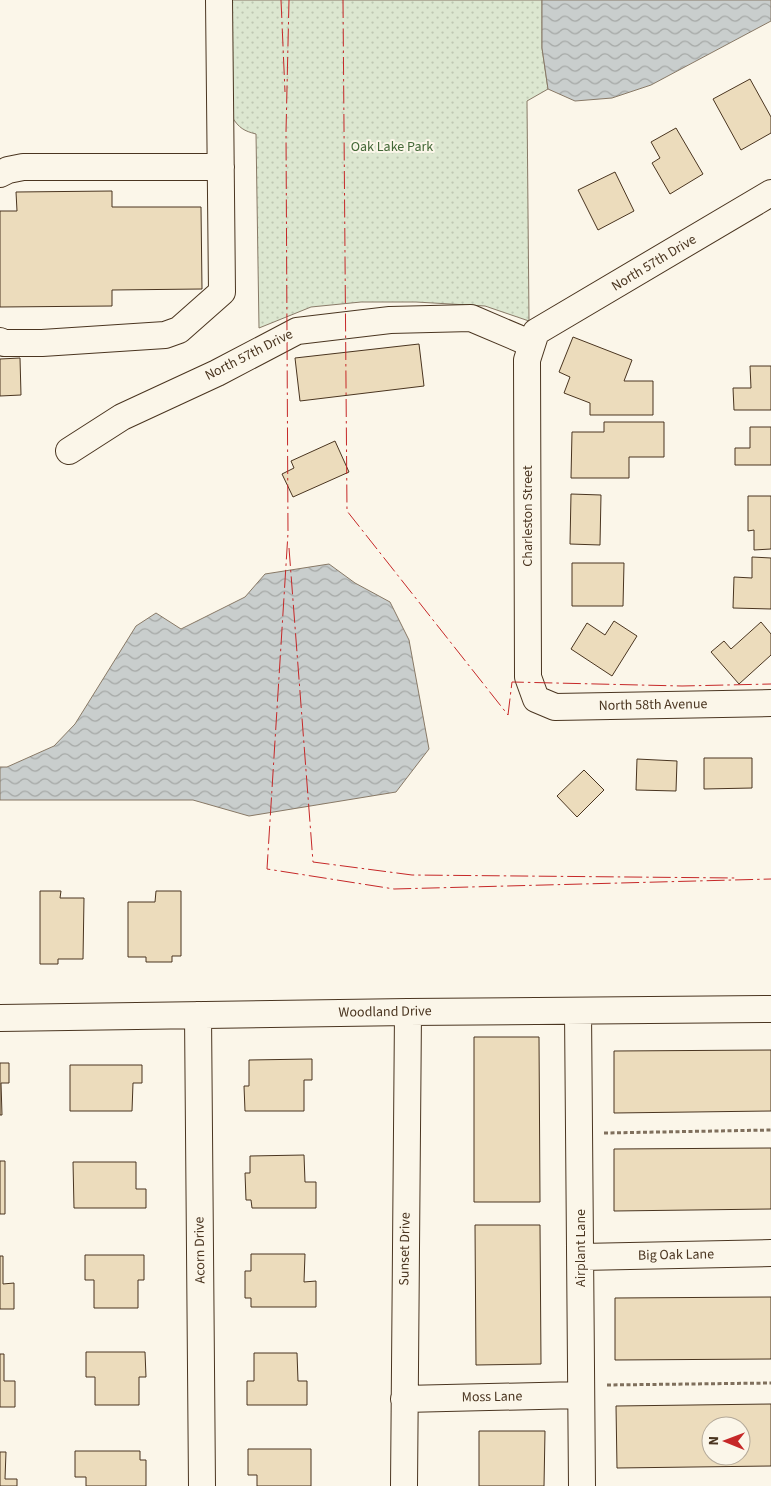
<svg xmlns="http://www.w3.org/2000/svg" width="771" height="1486" viewBox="0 0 771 1486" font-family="'Source Sans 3',sans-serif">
	<defs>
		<pattern id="park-dots" width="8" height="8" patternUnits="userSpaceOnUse" patternTransform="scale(1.25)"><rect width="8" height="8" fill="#dce7d0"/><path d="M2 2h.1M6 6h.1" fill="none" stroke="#bec7b2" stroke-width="1.8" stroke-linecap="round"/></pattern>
		<pattern id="water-waves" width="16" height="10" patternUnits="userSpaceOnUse" patternTransform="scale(1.25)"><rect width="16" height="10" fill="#c9cecd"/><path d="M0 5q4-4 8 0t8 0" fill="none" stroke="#a5a8a6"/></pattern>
	</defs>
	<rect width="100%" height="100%" fill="#fbf6e9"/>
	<!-- park -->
	<path fill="url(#park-dots)" stroke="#887966" d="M 232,0 L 542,0 L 542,48 L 548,89 L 527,101 L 529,321 L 485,306 L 416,302 L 361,302 L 311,307 L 259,328 L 256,134 C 244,131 239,128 232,117 Z"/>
	<!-- water -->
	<path fill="url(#water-waves)" stroke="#887966" d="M 542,0 L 771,0 L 771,21 L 651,85 L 612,98 L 575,101 L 548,89 L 542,48 Z
		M 329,564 L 355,583 L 390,602 L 409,640 L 429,749 L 396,792 L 249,816 L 193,800 L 0,800 L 0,767 L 7,767 L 54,746 L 75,724 L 136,626 L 156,613 L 181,629 L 245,597 L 265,574 Z"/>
	<!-- building -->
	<path fill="#ecdcbc" stroke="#4a3520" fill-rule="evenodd" d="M 750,79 L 771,117 L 771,133 L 741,150 L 713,99 Z
		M 676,128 L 703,174 L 670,194 L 652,163 L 660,158 L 651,142 Z
		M 615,172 L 634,211 L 598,230 L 578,190 Z
		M 112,191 L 112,207 L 201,207 L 202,289 L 112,290 L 112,306 L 0,307 L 0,211 L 17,211 L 16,192 Z
		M 573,337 L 632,360 L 624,381 L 653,381 L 653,415 L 590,415 L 590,403 L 564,393 L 570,377 L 559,372 Z
		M 419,344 L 424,386 L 300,401 L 295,358 Z
		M 20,358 L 21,395 L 0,396 L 0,359 Z
		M 750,366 L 771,366 L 771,410 L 734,410 L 733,388 L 751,388 Z
		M 604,422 L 664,422 L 664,457 L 629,457 L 629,478 L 571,478 L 572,432 L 604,432 Z
		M 750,427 L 771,427 L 771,465 L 735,465 L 735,448 L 750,448 Z
		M 335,441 L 349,472 L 293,497 L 282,474 L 294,468 L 291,461 Z
		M 571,494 L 601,495 L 600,545 L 570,544 Z
		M 748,496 L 771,496 L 771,549 L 754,550 L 754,530 L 748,531 Z
		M 752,557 L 771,558 L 771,609 L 733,608 L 734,577 L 752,578 Z
		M 572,563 L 624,563 L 623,606 L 572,606 Z
		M 614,621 L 637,636 L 612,676 L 571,649 L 587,623 L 605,635 Z
		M 761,622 L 771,634 L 771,655 L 739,684 L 711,652 L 724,641 L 731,649 Z
		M 704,758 L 752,758 L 752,788 L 704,789 Z
		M 637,759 L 677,761 L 676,791 L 636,790 Z
		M 584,770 L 604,790 L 577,817 L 557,796 Z
		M 40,891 L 61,891 L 60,898 L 84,898 L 83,959 L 58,959 L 58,964 L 40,964 Z
		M 156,891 L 181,891 L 181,956 L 172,956 L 172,962 L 146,962 L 146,957 L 128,957 L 128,902 L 155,902 Z
		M 474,1037 L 539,1037 L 540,1202 L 474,1202 Z
		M 771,1050 L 771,1111 L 614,1113 L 614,1051 Z
		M 312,1059 L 312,1080 L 304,1080 L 304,1111 L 245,1111 L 244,1086 L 249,1086 L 249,1060 Z
		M 0,1063 L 9,1063 L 9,1083 L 1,1083 L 2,1115 L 0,1115 Z
		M 70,1065 L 142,1065 L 142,1083 L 133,1083 L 132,1111 L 70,1111 Z
		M 771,1148 L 771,1209 L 614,1211 L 614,1149 Z
		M 304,1155 L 305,1182 L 316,1182 L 316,1208 L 252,1208 L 251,1200 L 246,1200 L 245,1173 L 250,1173 L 250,1156 Z
		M 0,1161 L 5,1161 L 5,1214 L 0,1214 Z
		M 73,1162 L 136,1162 L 136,1189 L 146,1189 L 146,1208 L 74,1208 Z
		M 475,1225 L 540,1225 L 541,1364 L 476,1365 Z
		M 251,1254 L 305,1254 L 304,1282 L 316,1281 L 316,1307 L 251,1307 L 251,1298 L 245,1298 L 245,1271 L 251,1271 Z
		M 85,1255 L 144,1255 L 144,1280 L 138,1280 L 138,1308 L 94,1308 L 94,1280 L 85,1280 Z
		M 0,1256 L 3,1256 L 3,1284 L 14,1283 L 14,1309 L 0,1309 Z
		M 771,1297 L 771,1359 L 615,1360 L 615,1298 Z
		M 86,1352 L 145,1352 L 146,1377 L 139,1377 L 139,1405 L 95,1405 L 95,1377 L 86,1377 Z
		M 254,1353 L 297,1353 L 298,1381 L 307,1381 L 307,1405 L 247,1405 L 247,1381 L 254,1381 Z
		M 0,1354 L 4,1354 L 4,1381 L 15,1381 L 15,1407 L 0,1407 Z
		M 771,1404 L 771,1466 L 617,1468 L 616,1406 ZM 711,1426 L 741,1426 L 741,1456 L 711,1456 Z
		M 479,1431 L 545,1431 L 544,1486 L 479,1486 Z
		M 248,1449 L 311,1449 L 311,1486 L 257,1486 L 257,1475 L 248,1475 Z
		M 75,1451 L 140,1451 L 140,1460 L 146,1460 L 146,1486 L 86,1486 L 86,1477 L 75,1477 Z
		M 0,1452 L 6,1452 L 5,1479 L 17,1479 L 17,1486 L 0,1486 Z"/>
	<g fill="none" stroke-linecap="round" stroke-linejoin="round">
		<defs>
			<path id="minor" d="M 0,174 L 8,170 L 23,167 L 221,167
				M 771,193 L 536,332 L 527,360 L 528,677 L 536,699 L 555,707 L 771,703
				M 0,341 L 4,343 L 42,343 L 165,335 L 179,330 L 222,292 L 219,0
				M 69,451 L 122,417 L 217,373 L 297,331 L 390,320 L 471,318 L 532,344
				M 578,1011 L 582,1486
				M 198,1015 L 202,1486
				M 0,1018 L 408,1012 L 771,1009
				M 581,1257 L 771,1253
				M 404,1399 L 581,1395
				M 404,1486 L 408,1012"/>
		</defs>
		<!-- minor casing -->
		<use href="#minor" stroke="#4a3520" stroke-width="28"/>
		<!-- path -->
		<path stroke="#7f6f5c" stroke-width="3" stroke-dasharray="4 2.5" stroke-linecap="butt" d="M 604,1133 L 771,1130
			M 607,1385 L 771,1383"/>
		<!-- minor -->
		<use href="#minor" stroke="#fbf6e9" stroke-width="26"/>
		<!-- power -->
		<path stroke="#c62828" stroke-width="1" stroke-dasharray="18 4 2.5 4" stroke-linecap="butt" d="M 281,0 L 285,92
			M 289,0 L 286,132 L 288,533 L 267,869 L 394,889 L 771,879
			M 343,0 L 347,511 L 508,715 L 512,682 L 682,686 L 771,684
			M 289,548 L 313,862 L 412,875 L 736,878"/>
	</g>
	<g text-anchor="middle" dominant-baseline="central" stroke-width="4" stroke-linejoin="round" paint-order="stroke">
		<!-- park labels -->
		<g font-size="14" fill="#436837" stroke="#fbf6e9">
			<text x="392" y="147">Oak Lake Park</text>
		</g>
		<!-- street labels -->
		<g font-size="14" fill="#4a3520" stroke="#fbf6e9">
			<text transform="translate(654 263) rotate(-31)">North 57th Drive</text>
			<text transform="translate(249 355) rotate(-27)">North 57th Drive</text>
			<text transform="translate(528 516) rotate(-90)">Charleston Street</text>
			<text transform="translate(653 705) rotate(-1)">North 58th Avenue</text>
			<text transform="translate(385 1012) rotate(-1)">Woodland Drive</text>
			<text transform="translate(581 1248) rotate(-90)">Airplant Lane</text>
			<text transform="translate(405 1249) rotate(-89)">Sunset Drive</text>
			<text transform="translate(200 1250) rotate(-91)">Acorn Drive</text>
			<text transform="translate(676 1255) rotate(-1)">Big Oak Lane</text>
			<text transform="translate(492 1397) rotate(-1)">Moss Lane</text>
		</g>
	</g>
	<!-- north arrow -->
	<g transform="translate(726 1441) rotate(271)"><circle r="24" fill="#fbf6e9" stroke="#b4a999"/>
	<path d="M0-4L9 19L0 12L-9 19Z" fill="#c62828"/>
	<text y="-8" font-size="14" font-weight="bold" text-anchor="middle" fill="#4a3520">N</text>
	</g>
</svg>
